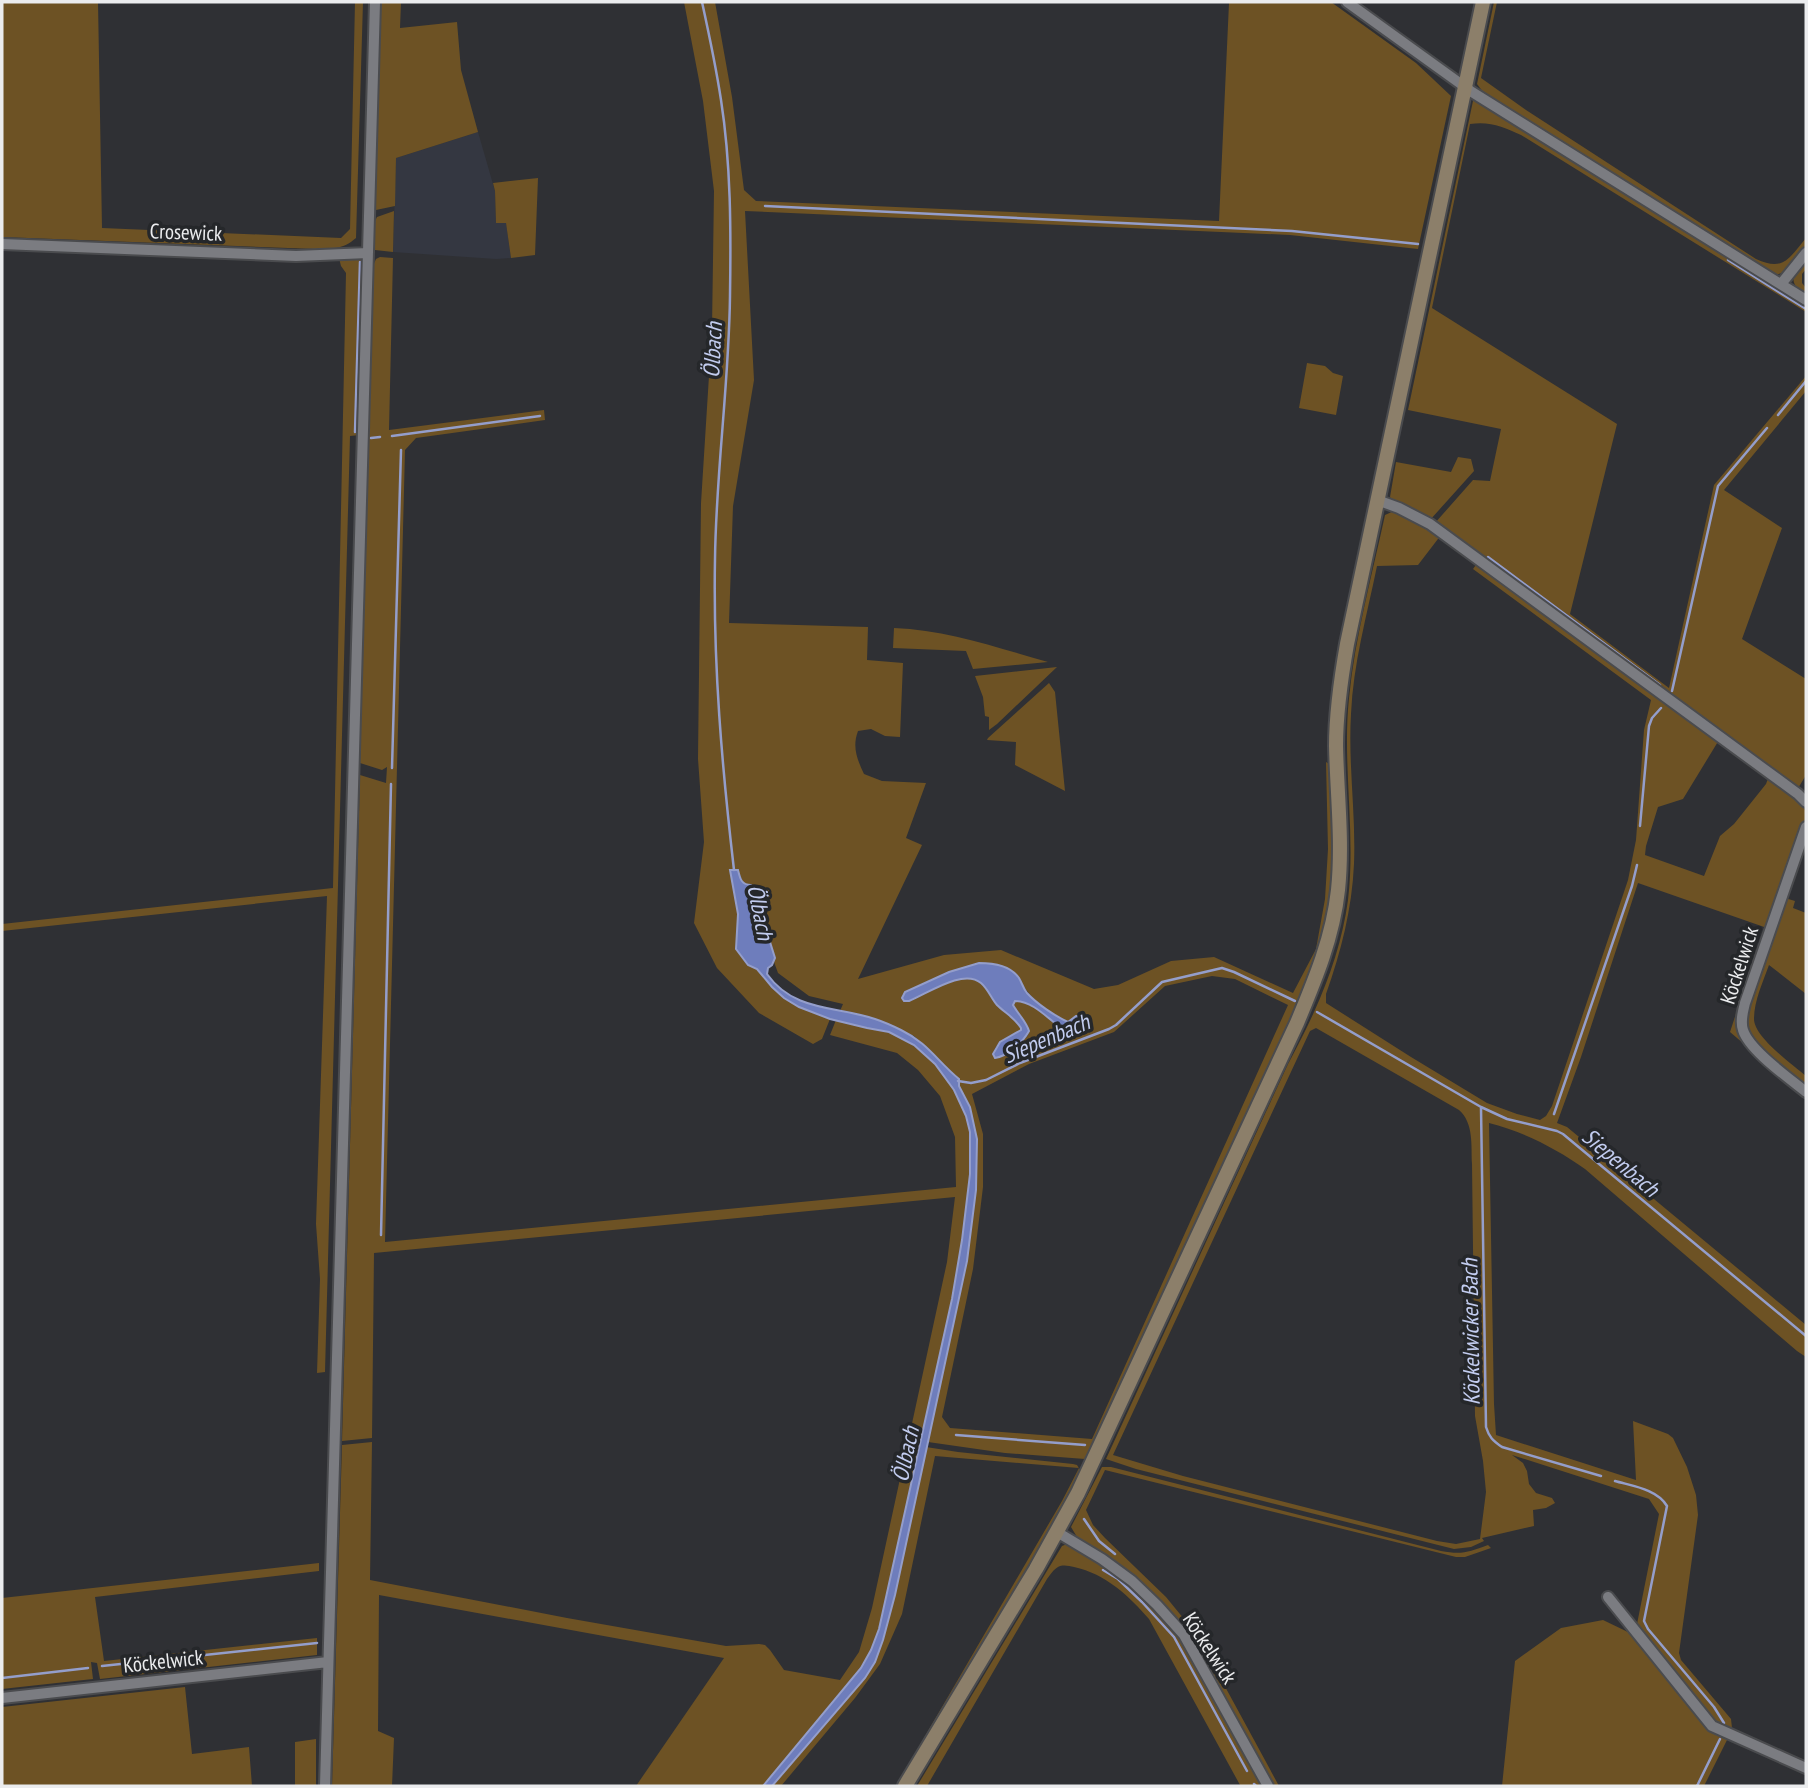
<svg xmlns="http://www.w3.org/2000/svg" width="1808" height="1788" viewBox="0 0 1808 1788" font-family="'PT Sans Narrow',sans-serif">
	<rect width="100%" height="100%" fill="#2f3034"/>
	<!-- built -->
	<path fill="#343741" d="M 478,132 L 495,191 L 496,223 L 506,222 L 511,258 L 496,259 L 393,252 L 396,158 Z"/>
	<!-- green -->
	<path fill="#6d5224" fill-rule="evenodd" d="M 2,2 L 98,2 L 102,228 L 341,238 L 350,229 L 355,2 L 363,2 L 356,238 C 342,250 333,248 316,249 L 2,237 Z
		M 381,2 L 401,2 L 400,28 L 457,22 L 461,70 L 478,132 L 396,158 L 395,206 L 376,210 L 375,205 Z
		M 684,2 L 715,2 L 732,97 L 744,190 L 756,201 L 1219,221 L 1229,3 L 1227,2 L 1331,2 L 1416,63 L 1451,96 L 1418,249 L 1290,235 L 745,211 L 754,380 L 733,506 L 729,623 L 868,627 L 867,660 L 903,663 L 900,737 L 885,736 L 871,729 L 858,731 C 852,747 857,759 864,774 L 882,781 L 926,783 L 906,838 L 922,845 L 858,979 L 944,955 L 1001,950 L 1094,989 L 1118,985 L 1171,961 L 1214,957 L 1293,993 L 1316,949 L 1325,899 L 1328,849 L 1326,762 L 1332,766 L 1335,820 L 1332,901 L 1310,981 L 1088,1458 L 1085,1459 L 1005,1453 L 928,1442 L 961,1289 L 976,1190 L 977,1139 L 965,1096 L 959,1086 L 959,1079 L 914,1036 L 875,1019 L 840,1011 L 843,1004 L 809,996 L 778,973 L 774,962 L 775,957 L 753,888 L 743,883 L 738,870 L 730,870 L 738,914 L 737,940 L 742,958 L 748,965 L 757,969 L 772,987 L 784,998 L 799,1007 L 830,1019 L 822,1039 L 813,1044 L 759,1013 L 717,968 L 694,923 L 704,842 L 698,759 L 701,503 L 712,328 L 714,191 L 703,101 ZM 949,972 L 1019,978 C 1028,998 1049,1013 1069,1022 L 1076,1016 L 1065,1031 C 1050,1021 1034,1001 1015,1001 L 1013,1005 C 1019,1017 1027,1020 1028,1035 L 1019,1044 L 1001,1057 L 993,1056 C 994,1042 1009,1036 1021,1030 L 1021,1028 C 1015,1018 1005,1013 997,1005 C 991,998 988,989 981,983 C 963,968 927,994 909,1001 L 904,1001 L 902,995 ZM 1212,976 L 1235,979 L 1288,1005 L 1092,1439 L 950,1428 L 942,1417 L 973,1269 L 983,1187 L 983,1134 L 972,1094 L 1029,1064 L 1114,1032 L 1165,986 Z
		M 1494,2 L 1497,2 L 1481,78 L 1526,110 L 1756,259 C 1784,272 1789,258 1806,238 L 1806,250 L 1790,270 L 1776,275 L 1768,273 L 1483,92 L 1477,84 Z
		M 1476,100 L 1806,303 L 1806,312 L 1521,135 C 1504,127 1490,121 1470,124 L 1432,308 L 1617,424 L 1570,614 L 1669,688 L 1714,485 L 1806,376 L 1806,391 L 1724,490 L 1782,528 L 1742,639 L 1806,679 L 1806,775 L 1797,790 L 1719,740 L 1683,799 L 1658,807 L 1646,846 L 1645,855 L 1704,876 L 1720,836 L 1734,824 L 1766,784 L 1769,776 C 1785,788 1806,797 1806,818 L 1778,903 L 1741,1028 L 1806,1097 L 1730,1032 L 1748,977 L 1767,928 L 1638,883 L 1581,1057 L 1557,1123 L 1567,1127 L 1806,1325 L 1806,1357 L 1797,1351 L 1585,1169 C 1557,1149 1522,1131 1489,1123 L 1494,1404 L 1496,1435 L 1636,1480 L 1633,1421 L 1668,1434 L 1673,1438 L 1687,1467 L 1696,1495 L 1698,1515 L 1679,1653 L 1681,1660 L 1731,1719 L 1732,1728 L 1806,1761 L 1806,1765 L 1717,1724 L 1636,1629 L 1659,1514 L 1649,1499 L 1512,1455 L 1523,1463 L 1527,1471 L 1529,1484 L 1536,1493 L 1552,1498 L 1555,1503 L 1546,1508 L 1533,1510 L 1534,1526 L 1482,1538 L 1484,1541 L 1471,1547 L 1454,1549 L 1136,1469 L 1106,1459 L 1288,1064 C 1297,1047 1306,1030 1314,1012 C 1330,977 1343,938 1348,900 C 1356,833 1342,765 1349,698 C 1355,636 1372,576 1385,515 L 1396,510 L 1441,535 L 1418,565 L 1377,566 C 1367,615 1353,664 1351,714 C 1348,764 1356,814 1354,864 C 1352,909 1341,952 1326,994 L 1326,1003 L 1411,1057 L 1487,1103 L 1517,1114 L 1540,1120 L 1546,1116 L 1552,1106 L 1628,880 L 1636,840 L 1644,730 L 1651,700 L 1473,569 L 1478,562 L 1435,523 L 1473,480 L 1490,481 L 1501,429 L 1408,410 L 1473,101 ZM 1316,1028 L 1459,1110 C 1474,1123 1471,1146 1472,1164 L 1475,1416 L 1483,1461 L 1486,1492 L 1480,1539 L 1456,1544 L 1437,1541 L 1183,1476 L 1113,1455 L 1310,1031 Z
		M 538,178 L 535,255 L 511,258 L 506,223 L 496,223 L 495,191 L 493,183 Z
		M 394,211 L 393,252 L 375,250 L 374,223 L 377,217 Z
		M 380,257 L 393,258 L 389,430 L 544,410 L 545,420 L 416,438 L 405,450 L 385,1242 L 956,1187 L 955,1137 L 940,1096 L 918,1070 L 897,1053 L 830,1035 L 836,1020 L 866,1028 L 889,1032 L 902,1038 L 923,1052 L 935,1064 L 954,1090 L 966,1116 L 970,1132 L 970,1174 L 962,1240 L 952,1299 L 879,1629 L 871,1650 L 861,1668 L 763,1786 L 636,1786 L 724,1658 L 379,1595 L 378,1731 L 394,1738 L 392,1786 L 332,1786 L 342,1445 L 372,1442 L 370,1580 L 567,1618 L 726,1646 L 759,1644 L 765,1645 L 770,1650 L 784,1670 L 840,1680 L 859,1652 L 872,1608 L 947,1262 L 955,1197 L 374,1253 L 372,1438 L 342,1441 L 360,775 L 386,783 L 387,767 L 382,770 L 360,763 L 373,266 L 376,259 Z
		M 1806,257 L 1806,269 L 1802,274 L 1802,283 L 1806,288 L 1806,296 C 1786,281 1793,275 1806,257 Z
		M 339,258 L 364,258 L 360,435 L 350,436 L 325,1372 L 317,1373 L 320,1279 L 316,1224 L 327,896 L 2,931 L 2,924 L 333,888 L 346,273 L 341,266 Z
		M 1307,363 L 1325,366 L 1333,373 L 1343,376 L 1336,415 L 1299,408 Z
		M 1458,457 L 1471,459 L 1474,471 L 1430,520 L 1393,502 L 1390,497 L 1396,462 L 1451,472 Z
		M 894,628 C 947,630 998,648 1048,662 L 973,669 L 966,651 L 893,648 Z
		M 1057,667 L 997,724 L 989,730 L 989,717 L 985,716 L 983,697 L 975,676 Z
		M 1049,683 L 1055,692 L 1065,791 L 1015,765 L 1016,742 L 987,740 L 988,738 Z
		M 1785,898 L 1795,901 L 1793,908 L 1806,913 L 1806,994 L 1769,965 C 1763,982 1754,1001 1754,1019 C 1754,1037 1793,1065 1806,1076 L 1806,1087 L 1758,1046 L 1747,1029 L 1747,1004 Z
		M 926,1447 L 958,1452 L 1073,1464 L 1077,1465 L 1082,1473 L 1055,1525 L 899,1786 L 896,1786 L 1062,1501 L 1079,1468 L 935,1456 L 902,1614 L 880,1664 L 855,1698 L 781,1786 L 772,1786 L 865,1678 C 887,1640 895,1596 904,1554 C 911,1518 919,1483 926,1447 Z
		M 1102,1467 L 1111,1467 L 1441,1551 C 1462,1555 1469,1552 1488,1545 L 1491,1548 L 1465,1557 L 1456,1557 L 1105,1470 L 1086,1510 L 1093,1525 L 1105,1538 L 1166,1597 L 1184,1619 L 1222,1681 L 1279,1786 L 1272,1786 L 1201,1653 C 1180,1623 1156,1593 1127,1570 C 1112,1558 1093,1548 1077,1537 L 1071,1527 Z
		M 1067,1544 L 1091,1557 L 1132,1585 L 1177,1633 L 1263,1786 L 1239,1786 L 1240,1785 L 1149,1619 C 1129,1596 1106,1574 1074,1567 C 1069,1566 1063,1564 1058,1567 C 1054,1569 1050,1575 1047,1579 L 927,1786 L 917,1786 L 1062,1546 Z
		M 319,1563 L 319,1571 L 95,1597 L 104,1661 L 317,1638 L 317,1655 L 100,1679 L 97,1663 L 91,1662 L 93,1679 L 2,1689 L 2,1598 Z
		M 1603,1620 L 1630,1633 L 1705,1725 L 1728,1738 L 1704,1786 L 1502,1786 L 1515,1661 L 1561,1628 Z
		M 185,1687 L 192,1754 L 249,1747 L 252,1786 L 2,1786 L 2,1707 Z
		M 316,1739 L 316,1786 L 295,1786 L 295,1742 Z"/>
	<!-- water -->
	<path fill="#6e7dbc" stroke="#949ecb" stroke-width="2" d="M 730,870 L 738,870 C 740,878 741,885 751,885 L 753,888 L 775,958 L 772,965 L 768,968 L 767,974 C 794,1012 836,1006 875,1019 C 884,1022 893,1026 901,1030 C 928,1043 937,1061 959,1079 L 959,1086 L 970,1107 L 977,1139 L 976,1190 L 967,1261 L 895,1595 L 883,1640 L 875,1662 L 865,1678 L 772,1786 L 763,1786 L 861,1668 L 871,1650 L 879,1629 L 952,1299 L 962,1240 L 970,1174 L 970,1132 L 966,1116 L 954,1090 L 935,1064 L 914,1045 L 889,1032 L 867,1028 L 830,1019 L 799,1007 L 784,998 L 772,987 L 757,969 L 748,965 L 736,949 L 738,914 Z
		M 979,963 C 993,963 1010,965 1019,978 C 1022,983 1023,988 1027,993 C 1037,1004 1055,1016 1068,1022 L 1076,1016 L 1080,1016 L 1083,1019 L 1082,1027 L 1073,1031 L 1065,1031 C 1050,1021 1034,1001 1015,1001 L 1013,1005 C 1018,1014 1026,1021 1029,1031 C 1023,1042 1008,1056 995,1058 L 993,1054 L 1000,1042 L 1021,1030 L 1021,1028 C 1015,1018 1005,1013 997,1005 C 991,998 988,989 981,983 C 963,968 927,994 909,1001 L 904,1001 L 902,998 L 905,992 L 949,972 Z"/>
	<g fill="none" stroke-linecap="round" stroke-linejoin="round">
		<!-- stream -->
		<path stroke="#949ecb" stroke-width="2.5" d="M 702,2 C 709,34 716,67 721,100 C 731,164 731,231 730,296 C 729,384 716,471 715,559 C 713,664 722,767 734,870
			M 765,206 L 1292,231 L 1418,244
			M 1728,260 L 1806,309
			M 1778,415 L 1806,381
			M 355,432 L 360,262
			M 392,436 L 540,416
			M 371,438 L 380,437
			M 1488,557 L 1660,685
			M 1672,691 L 1718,486 L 1767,428
			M 392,768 L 401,450
			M 1640,826 L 1649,726 L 1652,718 L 1661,708
			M 1317,1012 L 1481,1107 L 1507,1119 L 1557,1131 L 1563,1134 L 1806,1336
			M 958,1081 L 971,1083 L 986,1080 L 1020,1063 L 1109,1029 L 1116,1025 L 1162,982 L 1222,968 L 1234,972 L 1295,1001
			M 1481,1108 L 1486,1427 C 1489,1437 1493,1441 1502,1447 L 1601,1476
			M 1554,1114 L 1632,886 L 1637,865
			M 381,1235 L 391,784
			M 956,1435 L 1085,1445
			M 1615,1481 C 1632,1486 1657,1489 1667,1506 L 1644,1621 L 1648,1629 L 1714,1707 L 1724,1723
			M 1084,1519 L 1099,1541 L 1115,1554
			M 1103,1570 L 1118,1579 L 1142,1602 L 1174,1637 L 1247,1771
			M 102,1666 L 317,1643
			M 2,1678 L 88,1668
			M 1254,1784 L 1256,1786
			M 1697,1786 L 1720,1739"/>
		<defs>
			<path id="street" d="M 1347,2 L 1472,92 L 1806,300
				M 2,244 L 296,256 L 368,253
				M 1781,284 L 1806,253
				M 1377,500 L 1399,508 L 1430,524 L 1798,794 L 1806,802
				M 1806,827 L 1745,1003 C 1743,1011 1740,1021 1743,1030 C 1749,1050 1789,1078 1806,1092
				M 1057,1532 L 1102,1559 L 1132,1581 L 1157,1605 L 1184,1635 L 1268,1786
				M 1608,1597 L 1712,1726 L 1806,1768
				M 2,1698 L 328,1662
				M 325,1786 L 375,2"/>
			<path id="secondary" d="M 905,1786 L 1036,1569 L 1078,1493 L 1297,1023 C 1315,980 1333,937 1338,890 C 1343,842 1337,794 1336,746 C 1336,711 1341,678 1347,644 L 1483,2"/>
		</defs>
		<!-- street casing -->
		<use href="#street" stroke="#4a4b4e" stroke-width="14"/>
		<!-- secondary casing -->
		<use href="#secondary" stroke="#4a4b4e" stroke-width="18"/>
		<!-- street -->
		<use href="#street" stroke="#7b7c81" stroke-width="10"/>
		<!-- secondary -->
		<use href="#secondary" stroke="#8c7f6a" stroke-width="14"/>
	</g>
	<g text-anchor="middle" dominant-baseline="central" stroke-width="7" stroke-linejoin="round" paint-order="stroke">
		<!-- street labels -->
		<g font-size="21" fill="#ebecee" stroke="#25272a">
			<text transform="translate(186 232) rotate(2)">Crosewick</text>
			<text transform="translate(1739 965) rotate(-72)">Köckelwick</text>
			<text transform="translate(1210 1648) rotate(57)">Köckelwick</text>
			<text transform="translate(163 1661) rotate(-6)">Köckelwick</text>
		</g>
		<!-- water labels -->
		<g font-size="23" font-style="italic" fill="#c2ccef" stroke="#25272a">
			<text transform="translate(712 350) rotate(-87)">Ölbach</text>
			<text transform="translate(761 912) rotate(79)">Ölbach</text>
			<text transform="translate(1046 1038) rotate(-23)">Siepenbach</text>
			<text transform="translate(1621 1162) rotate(40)">Siepenbach</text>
			<text transform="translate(1470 1332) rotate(-91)">Köckelwicker Bach</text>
			<text transform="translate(905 1454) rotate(-78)">Ölbach</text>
		</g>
	</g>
	<!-- border -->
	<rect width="1808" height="1788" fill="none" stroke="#ebecee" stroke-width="7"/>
</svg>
